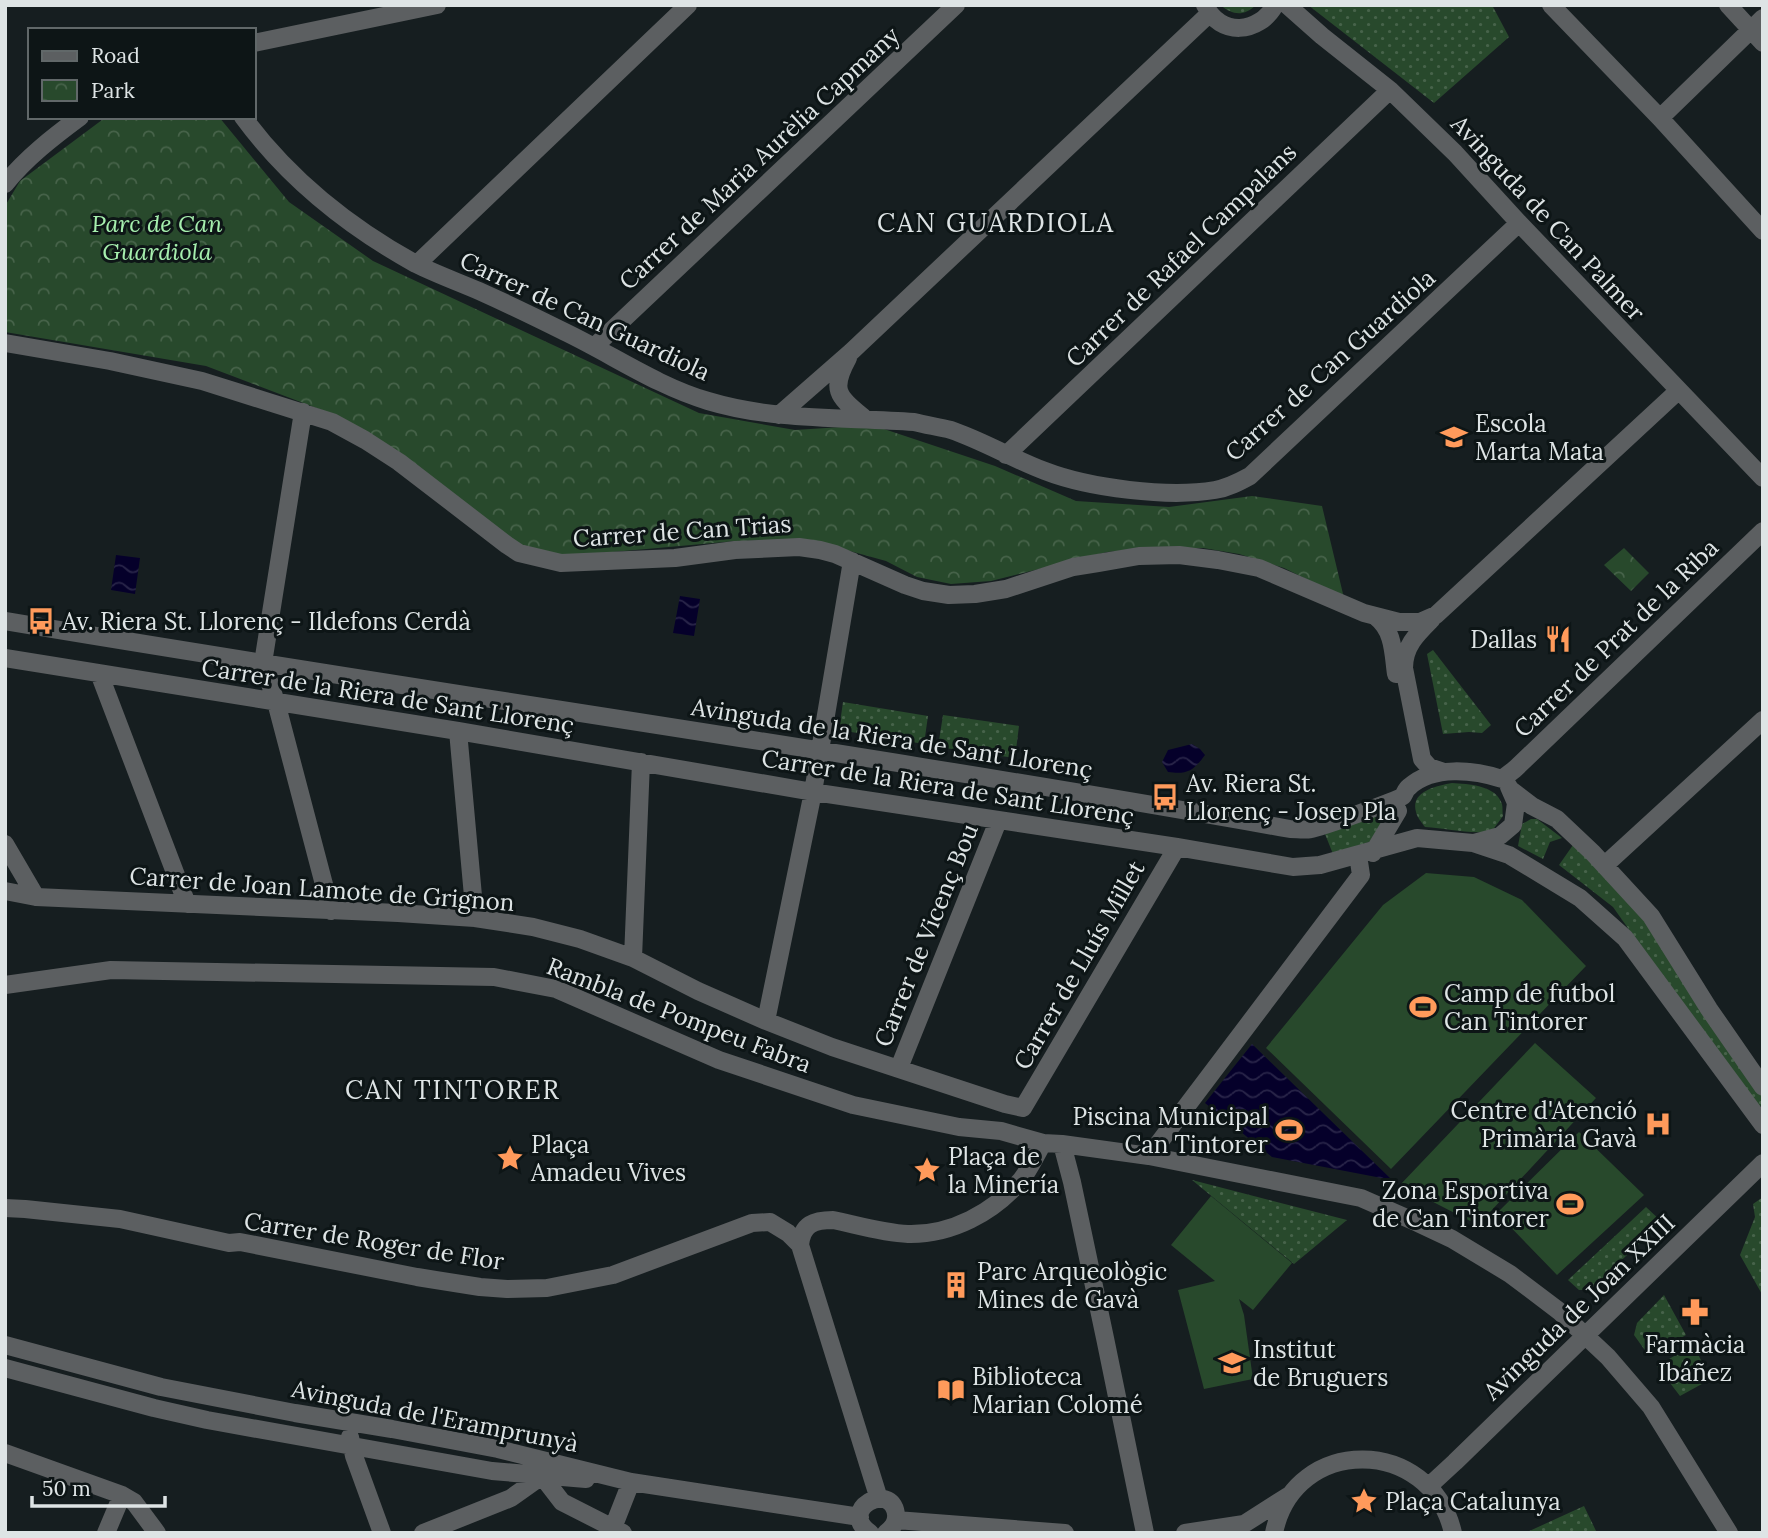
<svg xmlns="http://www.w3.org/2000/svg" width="1768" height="1538" viewBox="0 0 1768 1538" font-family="Lora,serif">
	<defs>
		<pattern id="grass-dots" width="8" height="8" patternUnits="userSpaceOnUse" patternTransform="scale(1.75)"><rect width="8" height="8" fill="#28492c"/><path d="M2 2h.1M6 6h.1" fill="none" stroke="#47634a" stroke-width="1.8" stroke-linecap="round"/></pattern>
		<pattern id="park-crowns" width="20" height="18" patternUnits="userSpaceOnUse" patternTransform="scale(1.75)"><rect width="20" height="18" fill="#28492c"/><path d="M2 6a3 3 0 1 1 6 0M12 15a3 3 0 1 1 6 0" fill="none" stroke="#47634a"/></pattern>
		<pattern id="water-waves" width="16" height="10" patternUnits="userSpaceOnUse" patternTransform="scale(1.75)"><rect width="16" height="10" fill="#05002a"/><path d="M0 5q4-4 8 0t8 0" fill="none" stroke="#292549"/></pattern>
	</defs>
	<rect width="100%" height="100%" fill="#161e20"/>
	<!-- grass -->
	<path fill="url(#grass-dots)" d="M 1220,5 L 1256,5 C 1243,17 1233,15 1220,5 Z
		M 1308,5 L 1492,5 L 1509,37 L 1434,103 Z
		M 1433,650 L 1491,725 L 1482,733 L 1469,732 L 1443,734 L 1427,654 Z
		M 843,702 L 928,716 L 924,744 L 839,730 Z
		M 943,715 L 1019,726 L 1015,758 L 938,747 Z
		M 1452,783 C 1468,784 1496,785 1502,804 C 1503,808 1502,812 1503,816 L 1492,831 C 1471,835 1447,828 1425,827 C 1422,823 1417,817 1416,812 C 1410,791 1437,786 1452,783 Z
		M 1370,815 L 1379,819 L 1383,829 L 1378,839 L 1333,854 L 1325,834 Z
		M 1531,819 L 1537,819 L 1562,838 L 1550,842 L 1543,859 L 1518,846 L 1522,824 Z
		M 1573,845 L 1629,896 L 1659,939 L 1763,1098 L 1763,1104 L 1756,1109 L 1613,907 L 1559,865 Z
		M 1192,1180 L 1347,1220 L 1294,1264 Z
		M 1763,1197 L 1763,1296 L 1740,1255 L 1755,1217 L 1753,1204 Z
		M 1646,1207 L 1662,1222 L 1590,1290 L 1579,1290 L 1568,1280 Z
		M 1664,1295 L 1686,1335 L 1649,1356 L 1634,1335 L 1637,1323 Z
		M 1693,1345 L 1711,1379 L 1680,1396 L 1657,1366 Z
		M 1584,1506 L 1597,1533 L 1525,1533 Z"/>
	<!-- park -->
	<path fill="url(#park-crowns)" d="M 106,117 L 219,117 L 289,202 L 373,261 L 699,413 L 795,430 L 872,425 L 995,466 L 1076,501 L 1169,507 L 1252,496 L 1322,506 L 1344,598 L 1284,568 L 1239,554 L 1203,548 L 1151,548 L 1107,552 L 991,581 L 951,584 L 917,577 L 886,561 L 810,540 L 736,541 L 568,556 L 520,546 L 332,414 L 206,366 L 5,332 L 5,206 L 20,181 Z
		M 1624,548 L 1649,573 L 1631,591 L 1604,565 Z"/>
	<!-- pitch -->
	<path fill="#28492c" d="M 1426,873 L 1474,877 L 1522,900 L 1586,966 L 1391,1169 L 1266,1048 L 1383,905 Z
		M 1535,1043 L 1596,1098 L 1478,1225 L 1400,1185 Z
		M 1579,1132 L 1644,1195 L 1557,1275 L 1497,1213 Z
		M 1211,1196 L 1292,1263 L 1253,1310 L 1239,1299 L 1244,1315 L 1253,1379 L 1204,1389 L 1178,1290 L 1215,1281 L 1171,1245 Z"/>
	<!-- water -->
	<path fill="url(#water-waves)" d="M 116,555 L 140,558 L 135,594 L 111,590 Z
		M 680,596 L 700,599 L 694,636 L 673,633 Z
		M 1192,744 L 1200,749 L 1205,755 C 1194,770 1188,775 1168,772 L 1162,762 L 1168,750 Z
		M 1252,1044 L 1392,1180 L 1272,1157 L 1205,1103 Z"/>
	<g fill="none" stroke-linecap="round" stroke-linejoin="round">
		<!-- minor -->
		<path stroke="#5c5f61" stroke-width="18" d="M 1205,5 C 1220,37 1259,34 1275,5
			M 1287,5 L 1322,36 L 1390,90 L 1455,153 L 1519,223 L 1763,478
			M 1551,5 L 1660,118 L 1763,231
			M 1728,5 L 1763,43
			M 254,43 L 437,5
			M 243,117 C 288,178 349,227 416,264 C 436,274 458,282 479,291 C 508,304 537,318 565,332 C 613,355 657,386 708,401 C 774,421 846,417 914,422 C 926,425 939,427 951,430 C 983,441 1013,459 1045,471 C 1089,488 1168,498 1215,490 C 1228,488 1239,482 1250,476 L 1519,223
			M 1660,118 L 1763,18
			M 5,184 C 26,158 53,137 80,117
			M 417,264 L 688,5
			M 5,343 L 110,361 L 202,381 L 332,422 L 365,440 L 399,462 L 507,545 L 519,553 L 561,563 L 675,558 L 735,550 L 799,547 L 820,550 L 835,554 L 905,585 L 923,591 L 949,595 L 975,594 L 1006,589 L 1073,567 L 1098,563 L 1139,556 L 1179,555 L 1218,560 L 1259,568 L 1364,613 L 1399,622 L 1420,622 L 1436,615 L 1678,391
			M 595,346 L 956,5
			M 848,358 C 830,391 838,396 864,418
			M 303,412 L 263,663 L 276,702 L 331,911
			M 779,415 L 851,352 L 1209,14
			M 1006,455 L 1390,90
			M 1376,617 C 1394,631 1393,653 1396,674
			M 1432,619 C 1417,634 1404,646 1404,668 L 1422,759 L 1429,767 L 1444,772
			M 5,621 C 433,693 863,753 1290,829 C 1297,829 1305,830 1311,829 C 1320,828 1398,800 1403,796 C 1405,793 1406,789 1409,787 C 1433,765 1474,770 1502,779
			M 5,658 L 458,731 L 813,792 L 1177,847 L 1293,867 L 1320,865 L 1417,838 L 1473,843 L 1509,855 L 1580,898 L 1625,938 L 1763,1125
			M 99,673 L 187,904
			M 458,731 L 475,918
			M 1502,779 L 1515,769 L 1763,531
			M 1511,790 L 1532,806 L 1557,819 L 1593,853 L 1651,916 L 1709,1009 L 1763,1087
			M 1474,843 L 1500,836 L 1513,825 L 1516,803 L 1509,787
			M 5,844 L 36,897
			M 1373,853 L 1398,811
			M 1605,865 L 1763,720
			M 5,891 L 36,897 L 398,913 L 475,918 L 533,927 L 580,939 L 633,958 L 698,991 L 766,1021 L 832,1047 L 1005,1104 L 1023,1108
			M 633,958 L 641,762
			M 5,985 L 111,970 L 494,977 L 556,989 L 719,1060 L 853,1105 L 959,1127 L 1001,1131 L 1043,1143 L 1062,1144 L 1149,1156 L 1361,1198 L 1418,1223 L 1452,1239 L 1510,1274 L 1559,1311 L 1608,1357 L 1651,1407 L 1729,1533
			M 766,1021 L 813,792 L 852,561
			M 899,1068 L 998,821
			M 1023,1108 L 1177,847
			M 1062,1144 L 1072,1182 L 1105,1338 L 1145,1533
			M 1149,1156 L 1361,875 L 1358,855
			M 5,1208 L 25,1209 L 120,1219 L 229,1243 L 240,1242 L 417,1277 L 480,1287 L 507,1289 L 547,1288 L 613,1275 L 752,1223 L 770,1222 L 788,1233 L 800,1245
			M 5,1345 L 161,1387 L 295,1413 L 392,1429 L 498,1449 L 631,1482 L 860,1517
			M 5,1368 L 154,1408 L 207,1420 L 492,1471 L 586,1479
			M 350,1437 L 354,1456 L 382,1533
			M 5,1453 L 122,1495 L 134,1502 L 157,1533
			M 542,1476 L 562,1502 L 623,1533
			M 1429,1486 L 1455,1462 L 1763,1163
			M 879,1499 L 800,1245 C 802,1224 814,1220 833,1220 C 857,1225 883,1233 908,1234 C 951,1235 993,1213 1021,1180 C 1030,1169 1036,1155 1043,1143
			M 896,1520 L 1065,1533
			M 106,1533 L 122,1495
			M 423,1533 L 511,1498 L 542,1476
			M 611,1533 L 631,1482
			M 870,1533 C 837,1510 891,1480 896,1514 C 897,1523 892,1528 886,1533
			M 1185,1533 L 1244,1524 L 1288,1496
			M 1274,1533 C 1294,1434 1431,1436 1453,1533"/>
	</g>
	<!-- icons -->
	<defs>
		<symbol id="school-bare" viewBox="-9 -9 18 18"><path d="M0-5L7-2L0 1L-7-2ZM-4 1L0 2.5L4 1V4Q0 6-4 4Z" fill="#ff9a5b" stroke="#0d1516" stroke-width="2.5" paint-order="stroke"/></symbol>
		<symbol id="bus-bare" viewBox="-9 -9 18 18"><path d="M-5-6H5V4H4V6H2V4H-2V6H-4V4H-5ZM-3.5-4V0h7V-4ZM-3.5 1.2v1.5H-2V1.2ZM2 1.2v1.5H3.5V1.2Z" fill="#ff9a5b" stroke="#0d1516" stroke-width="2.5" paint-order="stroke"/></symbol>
		<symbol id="restaurant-bare" viewBox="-9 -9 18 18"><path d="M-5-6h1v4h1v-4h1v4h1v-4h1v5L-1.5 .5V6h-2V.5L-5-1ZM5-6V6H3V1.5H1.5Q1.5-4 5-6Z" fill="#ff9a5b" stroke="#0d1516" stroke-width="2.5" paint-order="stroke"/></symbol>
		<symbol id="stadium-bare" viewBox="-9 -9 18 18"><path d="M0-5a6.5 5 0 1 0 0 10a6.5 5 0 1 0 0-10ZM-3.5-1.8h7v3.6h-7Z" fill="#ff9a5b" stroke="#0d1516" stroke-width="2.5" paint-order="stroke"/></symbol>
		<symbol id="hospital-bare" viewBox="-9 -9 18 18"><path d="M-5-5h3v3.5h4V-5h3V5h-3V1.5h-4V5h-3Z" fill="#ff9a5b" stroke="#0d1516" stroke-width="2.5" paint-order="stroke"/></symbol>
		<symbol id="sight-bare" viewBox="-9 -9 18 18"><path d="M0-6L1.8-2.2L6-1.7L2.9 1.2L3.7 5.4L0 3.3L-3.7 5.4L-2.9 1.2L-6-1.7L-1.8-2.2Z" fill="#ff9a5b" stroke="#0d1516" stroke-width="2.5" paint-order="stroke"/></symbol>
		<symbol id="building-bare" viewBox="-9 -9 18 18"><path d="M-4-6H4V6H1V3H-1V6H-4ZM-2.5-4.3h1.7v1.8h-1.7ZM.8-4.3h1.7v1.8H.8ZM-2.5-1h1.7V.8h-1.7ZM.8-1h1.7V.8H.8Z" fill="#ff9a5b" stroke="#0d1516" stroke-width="2.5" paint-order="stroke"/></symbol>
		<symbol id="pharmacy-bare" viewBox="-9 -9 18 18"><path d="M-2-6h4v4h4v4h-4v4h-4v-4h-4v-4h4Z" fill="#ff9a5b" stroke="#0d1516" stroke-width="2.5" paint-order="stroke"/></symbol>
		<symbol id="library-bare" viewBox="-9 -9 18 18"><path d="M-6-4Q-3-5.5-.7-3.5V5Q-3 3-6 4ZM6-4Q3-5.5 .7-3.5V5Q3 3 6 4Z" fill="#ff9a5b" stroke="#0d1516" stroke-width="2.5" paint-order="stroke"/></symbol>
	</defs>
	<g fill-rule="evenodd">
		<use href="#school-bare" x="1435" y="418" width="38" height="38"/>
		<use href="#bus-bare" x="22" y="602" width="38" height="38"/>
		<use href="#restaurant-bare" x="1539" y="620" width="38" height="38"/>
		<use href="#bus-bare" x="1146" y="778" width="38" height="38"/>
		<use href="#stadium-bare" x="1404" y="988" width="38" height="38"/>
		<use href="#hospital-bare" x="1639" y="1105" width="38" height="38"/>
		<use href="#stadium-bare" x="1270" y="1111" width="38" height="38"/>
		<use href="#sight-bare" x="491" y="1139" width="38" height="38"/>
		<use href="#sight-bare" x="908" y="1151" width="38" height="38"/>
		<use href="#stadium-bare" x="1551" y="1185" width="38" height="38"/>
		<use href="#building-bare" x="937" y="1266" width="38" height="38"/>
		<use href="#pharmacy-bare" x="1676" y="1293" width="38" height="38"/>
		<use href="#school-bare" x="1213" y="1344" width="38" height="38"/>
		<use href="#library-bare" x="932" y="1371" width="38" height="38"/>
		<use href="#sight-bare" x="1345" y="1482" width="38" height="38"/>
	</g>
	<g text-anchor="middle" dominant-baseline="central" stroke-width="6" stroke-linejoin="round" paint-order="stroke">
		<!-- street labels -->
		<g font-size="24" fill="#dee4e5" stroke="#0d1516">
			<text transform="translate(759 158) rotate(-43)">Carrer de Maria Aurèlia Capmany</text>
			<text transform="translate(1548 218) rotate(47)">Avinguda de Can Palmer</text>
			<text transform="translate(1181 255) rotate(-44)">Carrer de Rafael Campalans</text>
			<text transform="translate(585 316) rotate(25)">Carrer de Can Guardiola</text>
			<text transform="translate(1330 365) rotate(-42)">Carrer de Can Guardiola</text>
			<text transform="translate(682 531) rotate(-4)">Carrer de Can Trias</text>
			<text transform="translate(1616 638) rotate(-44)">Carrer de Prat de la Riba</text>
			<text transform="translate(388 696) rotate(9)">Carrer de la Riera de Sant Llorenç</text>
			<text transform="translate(892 738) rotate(9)">Avinguda de la Riera de Sant Llorenç</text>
			<text transform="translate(948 787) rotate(9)">Carrer de la Riera de Sant Llorenç</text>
			<text transform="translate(322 889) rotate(4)">Carrer de Joan Lamote de Grignon</text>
			<text transform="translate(926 935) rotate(-68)">Carrer de Vicenç Bou</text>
			<text transform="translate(1079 965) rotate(-60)">Carrer de Lluís Millet</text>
			<text transform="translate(679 1015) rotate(21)">Rambla de Pompeu Fabra</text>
			<text transform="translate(374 1241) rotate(9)">Carrer de Roger de Flor</text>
			<text transform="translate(1579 1307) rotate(-44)">Avinguda de Joan XXIII</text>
			<text transform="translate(435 1416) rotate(11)">Avinguda de l'Eramprunyà</text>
		</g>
		<!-- park labels -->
		<g font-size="24" font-style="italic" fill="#a6efae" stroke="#0d1516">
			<text x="157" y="223">Parc de Can<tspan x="157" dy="28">Guardiola</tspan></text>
		</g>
		<!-- poi labels -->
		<g font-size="24" fill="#dee4e5" stroke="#0d1516" text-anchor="start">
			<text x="1475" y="423">Escola<tspan x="1475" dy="28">Marta Mata</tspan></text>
			<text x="62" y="621">Av. Riera St. Llorenç - Ildefons Cerdà</text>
			<text x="1537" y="639" text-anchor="end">Dallas</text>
			<text x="1186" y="783">Av. Riera St.<tspan x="1186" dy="28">Llorenç - Josep Pla</tspan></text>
			<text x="1444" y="993">Camp de futbol<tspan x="1444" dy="28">Can Tintorer</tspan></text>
			<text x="1637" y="1110" text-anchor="end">Centre d'Atenció<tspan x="1637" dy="28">Primària Gavà</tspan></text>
			<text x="1268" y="1116" text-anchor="end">Piscina Municipal<tspan x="1268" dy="28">Can Tintorer</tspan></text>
			<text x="531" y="1144">Plaça<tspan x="531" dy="28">Amadeu Vives</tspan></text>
			<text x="948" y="1156">Plaça de<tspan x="948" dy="28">la Minería</tspan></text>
			<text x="1549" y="1190" text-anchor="end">Zona Esportiva<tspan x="1549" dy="28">de Can Tintorer</tspan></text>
			<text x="977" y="1271">Parc Arqueològic<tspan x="977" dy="28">Mines de Gavà</tspan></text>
			<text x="1695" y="1344" text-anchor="middle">Farmàcia<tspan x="1695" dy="28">Ibáñez</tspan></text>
			<text x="1253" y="1349">Institut<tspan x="1253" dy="28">de Bruguers</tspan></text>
			<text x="972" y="1376">Biblioteca<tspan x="972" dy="28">Marian Colomé</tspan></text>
			<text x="1385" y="1501">Plaça Catalunya</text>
		</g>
		<!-- neighbourhood labels -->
		<g font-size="26" letter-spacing="2" fill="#dee4e5" stroke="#0d1516">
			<text x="996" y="222">CAN GUARDIOLA</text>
			<text x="453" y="1089">CAN TINTORER</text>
		</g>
	</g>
	<!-- border -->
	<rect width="1768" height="1538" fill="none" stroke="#dee4e5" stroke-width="14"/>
	<!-- legend -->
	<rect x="28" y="28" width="228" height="91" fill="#0d1516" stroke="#616869" stroke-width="2"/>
	<rect x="42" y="51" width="35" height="10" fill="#5c5f61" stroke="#616869" stroke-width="2"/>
	<text x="91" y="63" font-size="21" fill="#dee4e5">Road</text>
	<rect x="42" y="80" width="35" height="21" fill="url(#park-crowns)" stroke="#616869" stroke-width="2"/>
	<text x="91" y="98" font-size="21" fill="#dee4e5">Park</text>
	<!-- scale -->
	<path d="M32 1496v10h133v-10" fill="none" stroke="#dee4e5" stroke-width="3.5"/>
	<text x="42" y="1496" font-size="21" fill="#dee4e5" stroke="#0d1516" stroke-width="5" paint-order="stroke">50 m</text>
</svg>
